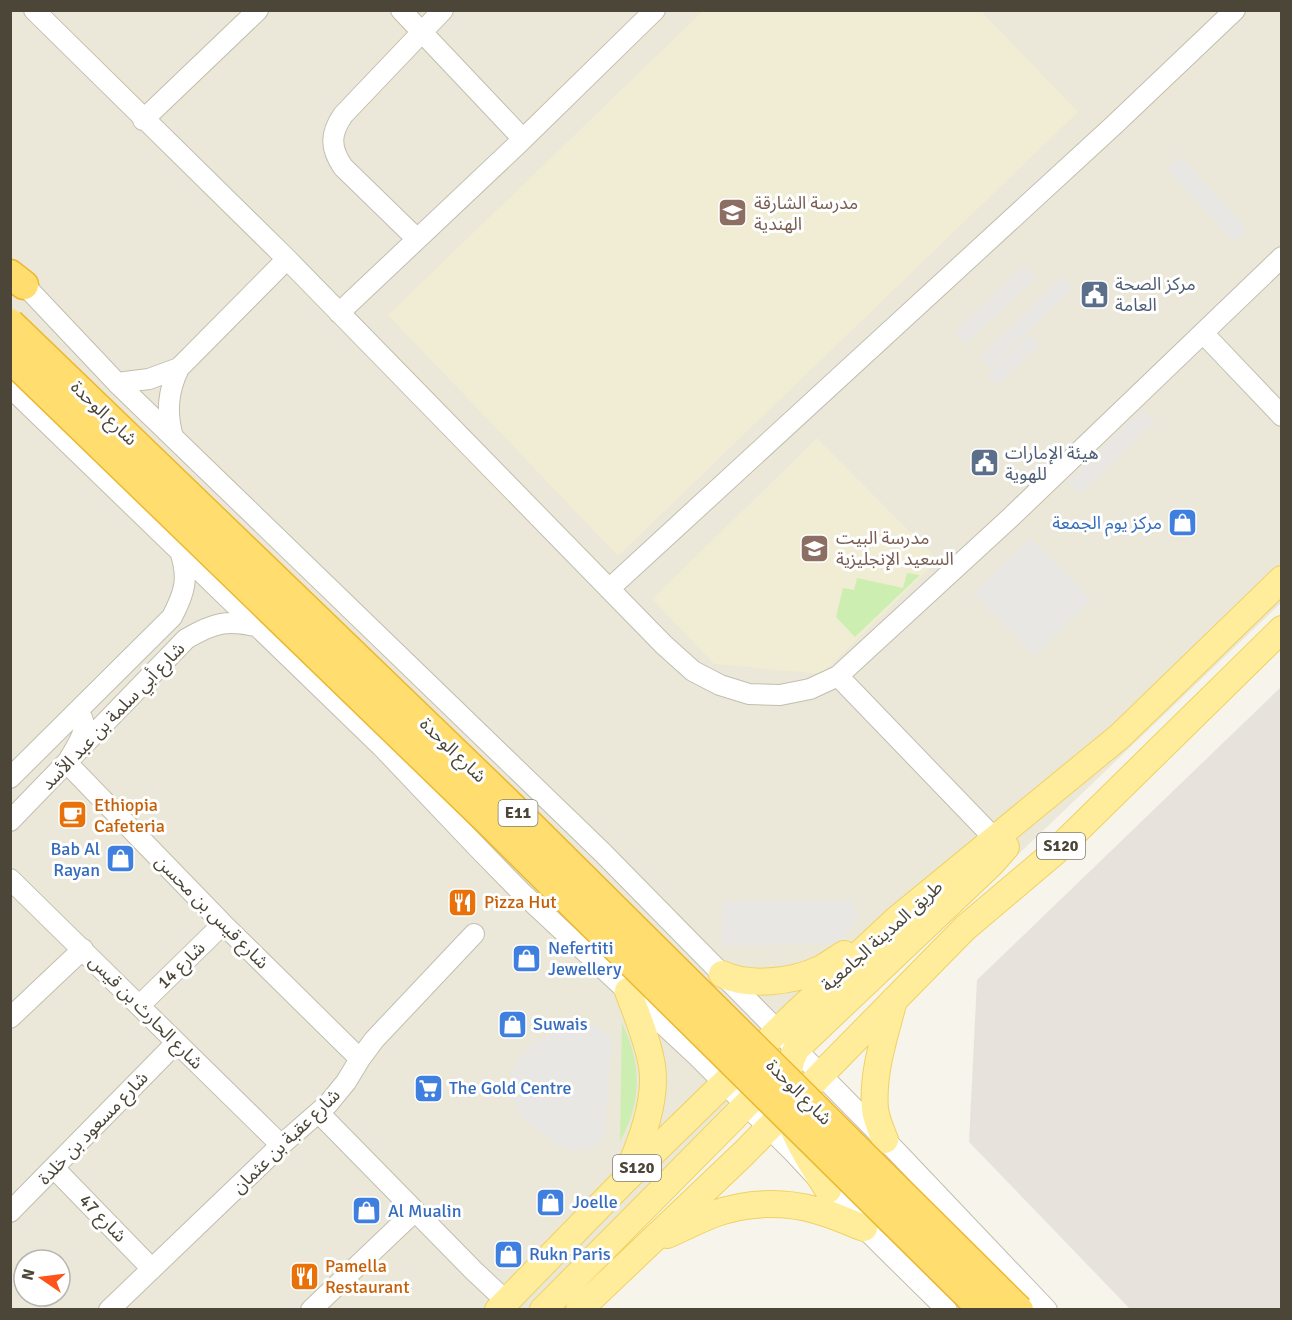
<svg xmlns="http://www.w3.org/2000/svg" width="1292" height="1320" viewBox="0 0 1292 1320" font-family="Signika,'Noto Sans Arabic',sans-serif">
	<rect width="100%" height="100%" fill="#f7f4eb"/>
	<!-- residential -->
	<path fill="#ebe7d9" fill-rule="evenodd" d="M 10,11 L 1281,11 L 1281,603 L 543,1309 L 11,1309 ZM 24,1260 L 60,1260 L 60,1296 L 24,1296 Z"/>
	<!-- industrial -->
	<path fill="#e7e3dc" d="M 1281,687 L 1281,1309 L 1130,1309 L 969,1142 L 977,980 Z"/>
	<!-- education -->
	<path fill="#f1ecd4" d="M 703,11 L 981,11 L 1078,112 L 618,556 L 388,315 Z
		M 817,438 L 938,560 L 822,674 L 714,664 L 652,599 Z"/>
	<!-- green -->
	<path fill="#cdeeb1" d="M 907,573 L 920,575 L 855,637 L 836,617 L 843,588 L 854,590 L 857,578 L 903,588 Z
		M 622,1023 C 642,1064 642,1101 620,1142 Z"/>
	<!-- parking -->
	<path fill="#e8e7e3" d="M 1181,157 L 1247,229 L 1234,242 L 1167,169 Z
		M 1025,265 L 1036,277 L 965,344 L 954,332 Z
		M 1063,276 L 1074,287 L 990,368 L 980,357 Z
		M 1029,335 L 1039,346 L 997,385 L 987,374 Z
		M 1143,409 L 1155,422 L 1080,494 L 1068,482 Z
		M 1030,538 L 1091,599 L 1035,656 L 973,594 Z
		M 852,900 L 858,918 L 838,943 L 721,946 L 723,901 Z
		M 579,1022 L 598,1027 L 612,1039 L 604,1136 L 595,1147 L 574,1151 L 555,1144 L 523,1118 L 513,1101 L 512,1076 L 518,1057 L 532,1044 L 564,1027 Z"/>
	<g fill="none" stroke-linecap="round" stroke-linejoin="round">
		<defs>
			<path id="minor" d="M 34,10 L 287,259 L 664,645 L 693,671 L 720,685 L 749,694 L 780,695 L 810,689 L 838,676 L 1010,518 L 1282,257
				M 401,10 L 523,139
				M 143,120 L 258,10
				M 417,239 L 343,167 C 330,148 330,134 343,115 L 443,10
				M 15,275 L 117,383 L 603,853 L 897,1152 L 1047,1310
				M 339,313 L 518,144 L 655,10
				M 1203,333 L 1282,416
				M 117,383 L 149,379 L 179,368
				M 10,387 L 382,747 L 479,849 L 521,892 L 697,1056 L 794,1153 L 864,1228 L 947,1310
				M 173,437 C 166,412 168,391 179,368 L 287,259
				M 609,589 L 1113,126 L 1235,10
				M 838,676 L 995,839
				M 78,712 C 93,728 75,747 67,763 L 223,924 L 360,1059
				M 10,778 L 172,617 C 185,592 189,578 180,551
				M 10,821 L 186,639 C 213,623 227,619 259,627
				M 10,879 L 281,1145
				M 140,1005 L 223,924
				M 10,1018 L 83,949
				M 319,1113 L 474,1271 L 506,1301
				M 54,1168 L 152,1269
				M 10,1212 L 176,1043
				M 109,1310 L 281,1145 L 328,1104 L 346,1082 L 360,1059 L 374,1040 L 474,934
				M 311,1310 L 415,1211"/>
			<path id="major" d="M 722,974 C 748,987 793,982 820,969 C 828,965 836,959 844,954
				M 628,991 C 637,1016 648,1041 652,1066 C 657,1099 642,1140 629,1169
				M 885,1140 C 881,1130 876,1119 875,1109 C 872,1072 885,1035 894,1000
				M 828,1190 C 799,1143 770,1105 796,1049 L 992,863 L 1006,847
				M 667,1235 C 683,1228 698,1220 714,1214 C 746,1202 783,1201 815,1210 C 832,1214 848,1222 864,1228
				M 498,1310 L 624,1181 L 793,1016 L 897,919 L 1120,736 L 1282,579
				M 543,1310 L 746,1105 L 756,1095 L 770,1071
				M 579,1310 L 743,1154 L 965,928 L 1056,851 L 1282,629"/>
			<path id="highway" d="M 10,274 L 24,285"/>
		</defs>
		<!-- minor casing -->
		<use href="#minor" stroke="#c3bead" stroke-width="22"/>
		<!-- major casing -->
		<use href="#major" stroke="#efd261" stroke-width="28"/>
		<!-- highway casing -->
		<use href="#highway" stroke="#ecb930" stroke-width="31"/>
		<!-- minor -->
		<use href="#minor" stroke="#fff" stroke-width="20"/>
		<!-- major -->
		<use href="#major" stroke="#ffed9c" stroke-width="26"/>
		<!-- highway -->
		<use href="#highway" stroke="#ffdd6e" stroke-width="28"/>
		<defs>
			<path id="highway-bridge" d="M 10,323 L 506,801 L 1019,1310
				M 10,358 L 487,820 L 983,1310"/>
		</defs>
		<!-- highway-bridge casing -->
		<use href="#highway-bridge" stroke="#ecb930" stroke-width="31" stroke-linecap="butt"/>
		<!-- highway-bridge -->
		<use href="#highway-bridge" stroke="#ffdd6e" stroke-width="28"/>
	</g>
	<!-- icons -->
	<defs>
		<symbol id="school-square" viewBox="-11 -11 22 22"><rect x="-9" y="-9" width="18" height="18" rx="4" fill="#8d6e63" stroke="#fff"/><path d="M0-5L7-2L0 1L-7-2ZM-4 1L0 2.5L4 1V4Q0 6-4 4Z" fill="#fff"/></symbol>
		<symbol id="civic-square" viewBox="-11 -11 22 22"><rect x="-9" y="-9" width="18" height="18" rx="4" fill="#5c6f8a" stroke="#fff"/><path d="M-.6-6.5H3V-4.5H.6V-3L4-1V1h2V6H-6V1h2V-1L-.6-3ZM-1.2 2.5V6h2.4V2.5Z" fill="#fff"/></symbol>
		<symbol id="shop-square" viewBox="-11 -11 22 22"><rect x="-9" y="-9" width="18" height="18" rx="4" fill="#3f7fe0" stroke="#fff"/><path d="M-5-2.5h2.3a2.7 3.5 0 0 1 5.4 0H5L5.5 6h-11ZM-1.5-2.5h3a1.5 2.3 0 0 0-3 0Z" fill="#fff"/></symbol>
		<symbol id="cafe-square" viewBox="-11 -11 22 22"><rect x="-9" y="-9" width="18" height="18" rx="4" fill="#e8710a" stroke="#fff"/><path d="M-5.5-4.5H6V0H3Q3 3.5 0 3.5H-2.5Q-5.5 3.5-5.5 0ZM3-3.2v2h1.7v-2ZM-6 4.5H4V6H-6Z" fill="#fff"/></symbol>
		<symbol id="restaurant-square" viewBox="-11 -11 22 22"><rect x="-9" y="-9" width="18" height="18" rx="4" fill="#e8710a" stroke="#fff"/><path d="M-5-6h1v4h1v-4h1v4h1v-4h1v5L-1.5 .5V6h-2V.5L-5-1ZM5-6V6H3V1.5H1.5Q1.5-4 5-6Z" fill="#fff"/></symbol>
		<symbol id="supermarket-square" viewBox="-11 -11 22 22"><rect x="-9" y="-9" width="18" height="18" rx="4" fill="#3f7fe0" stroke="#fff"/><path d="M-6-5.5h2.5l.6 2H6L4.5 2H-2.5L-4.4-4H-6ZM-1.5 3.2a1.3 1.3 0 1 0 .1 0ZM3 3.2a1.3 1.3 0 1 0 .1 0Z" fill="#fff"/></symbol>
	</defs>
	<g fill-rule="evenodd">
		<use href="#school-square" x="716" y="196" width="33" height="33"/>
		<use href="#civic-square" x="1078" y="278" width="33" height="33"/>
		<use href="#civic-square" x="968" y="446" width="33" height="33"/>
		<use href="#shop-square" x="1166" y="506" width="33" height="33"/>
		<use href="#school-square" x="798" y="532" width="33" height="33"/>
		<use href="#cafe-square" x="56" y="798" width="33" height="33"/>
		<use href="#shop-square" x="104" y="842" width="33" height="33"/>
		<use href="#restaurant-square" x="446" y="886" width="33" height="33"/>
		<use href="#shop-square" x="510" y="942" width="33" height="33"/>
		<use href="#shop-square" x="496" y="1008" width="33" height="33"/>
		<use href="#supermarket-square" x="412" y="1072" width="33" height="33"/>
		<use href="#shop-square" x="534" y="1186" width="33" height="33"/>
		<use href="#shop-square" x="350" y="1194" width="33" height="33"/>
		<use href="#shop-square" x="492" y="1238" width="33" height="33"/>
		<use href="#restaurant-square" x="288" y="1260" width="33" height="33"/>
	</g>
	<g text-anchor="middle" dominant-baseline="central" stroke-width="6" stroke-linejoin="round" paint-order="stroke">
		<!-- shield labels -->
		<g fill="#fff" stroke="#827e74" stroke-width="1.5">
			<rect x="498.5" y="800" width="39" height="26" rx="4.5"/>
			<rect x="1037" y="833" width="48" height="26" rx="4.5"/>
			<rect x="613" y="1155" width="48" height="26" rx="4.5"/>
		</g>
		<g font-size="16" font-weight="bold" fill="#4c4638">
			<text x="518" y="813">E11</text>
			<text x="1061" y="846">S120</text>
			<text x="637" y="1168">S120</text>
		</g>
		<!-- education labels -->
		<g font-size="18" fill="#785e54" stroke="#fff" text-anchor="start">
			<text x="754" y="203">مدرسة الشارقة<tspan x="754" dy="21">الهندية</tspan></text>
			<text x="836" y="538">مدرسة البيت<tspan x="836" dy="21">السعيد الإنجليزية</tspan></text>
		</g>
		<!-- service labels -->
		<g font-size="18" fill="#4e5e75" stroke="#fff" text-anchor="start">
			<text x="1115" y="284">مركز الصحة<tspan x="1115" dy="21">العامة</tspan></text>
			<text x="1005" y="453">هيئة الإمارات<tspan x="1005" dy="21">للهوية</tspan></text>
		</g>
		<!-- street labels -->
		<g font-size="18" fill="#4c4638" stroke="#fff">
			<text transform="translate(104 413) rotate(44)">شارع الوحدة</text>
			<text transform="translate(113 716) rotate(-46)">شارع أبي سلمة بن عبد الأسد</text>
			<text transform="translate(453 750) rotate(44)">شارع الوحدة</text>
			<text transform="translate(212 912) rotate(45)">شارع قيس بن محسن</text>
			<text transform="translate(882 936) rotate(-42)">طريق المدينة الجامعية</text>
			<text transform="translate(181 965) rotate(-44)">شارع 14</text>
			<text transform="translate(146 1012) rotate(45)">شارع الحارث بن قيس</text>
			<text transform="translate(799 1092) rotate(45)">شارع الوحدة</text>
			<text transform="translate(93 1128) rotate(-46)">شارع مسعود بن خلدة</text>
			<text transform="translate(286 1141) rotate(-44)">شارع عقبة بن عثمان</text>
			<text transform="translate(103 1218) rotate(46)">شارع 47</text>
		</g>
		<!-- shop labels -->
		<g font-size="18" fill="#366cbe" stroke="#fff" text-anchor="start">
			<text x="1162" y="523" text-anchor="end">مركز يوم الجمعة</text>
			<text x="100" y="849" text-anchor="end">Bab Al<tspan x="100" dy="21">Rayan</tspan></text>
			<text x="548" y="948">Nefertiti<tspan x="548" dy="21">Jewellery</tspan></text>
			<text x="533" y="1024">Suwais</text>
			<text x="449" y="1088">The Gold Centre</text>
			<text x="572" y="1202">Joelle</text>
			<text x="388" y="1211">Al Mualin</text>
			<text x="529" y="1254">Rukn Paris</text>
		</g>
		<!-- food labels -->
		<g font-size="18" fill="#c56008" stroke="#fff" text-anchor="start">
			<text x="94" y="805">Ethiopia<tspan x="94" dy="21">Cafeteria</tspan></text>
			<text x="484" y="902">Pizza Hut</text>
			<text x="325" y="1266">Pamella<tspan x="325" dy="21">Restaurant</tspan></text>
		</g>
	</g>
	<!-- border -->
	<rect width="1292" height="1320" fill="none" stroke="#4c4638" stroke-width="24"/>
	<!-- north arrow -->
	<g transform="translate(42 1278) rotate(284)"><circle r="28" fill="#ffffff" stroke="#b7b5af" stroke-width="1.5"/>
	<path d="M0-4.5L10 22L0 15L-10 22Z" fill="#ff531a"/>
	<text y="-9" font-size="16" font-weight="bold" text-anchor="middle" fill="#4c4638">N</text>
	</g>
</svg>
